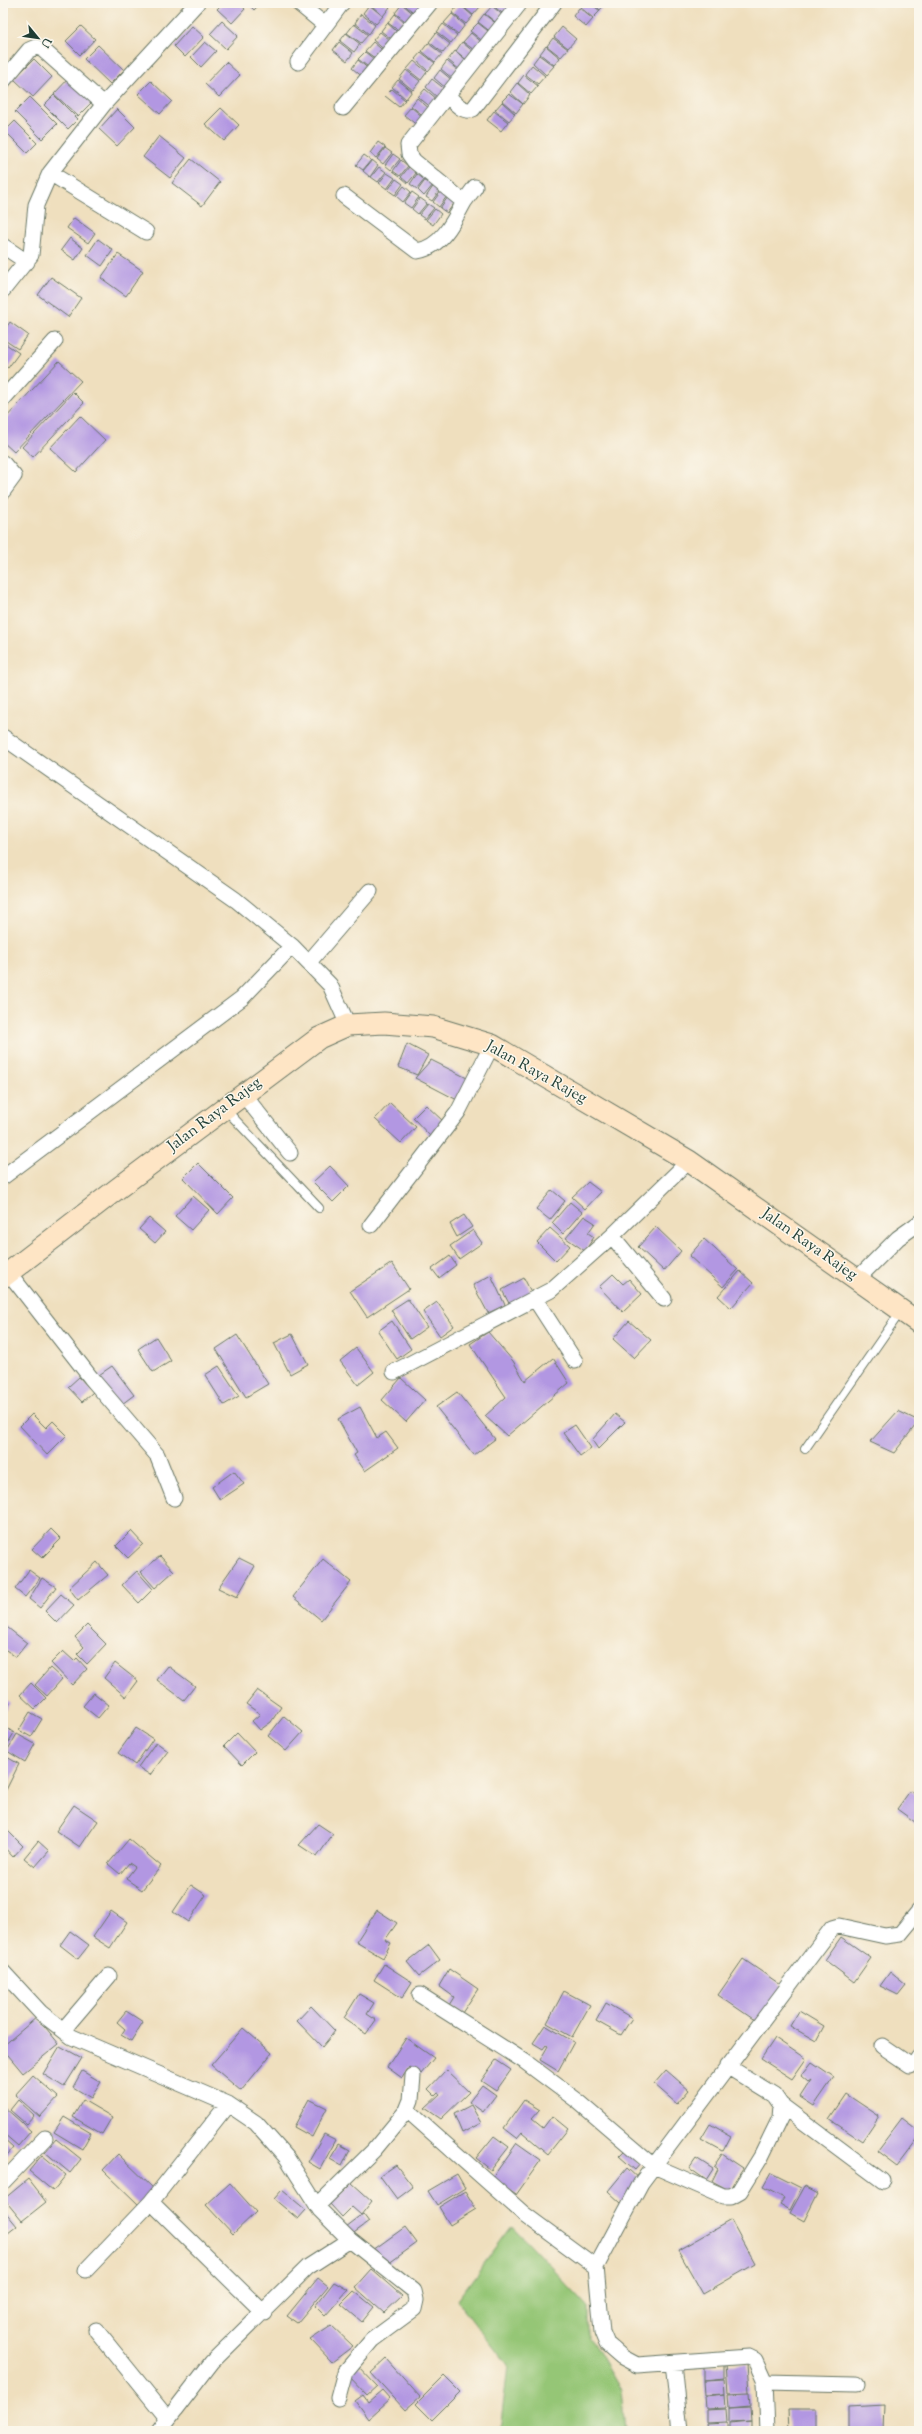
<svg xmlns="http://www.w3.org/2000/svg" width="922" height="2434" viewBox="0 0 922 2434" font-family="'Sorts Mill Goudy',serif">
	<rect width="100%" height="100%" fill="#fbf7ec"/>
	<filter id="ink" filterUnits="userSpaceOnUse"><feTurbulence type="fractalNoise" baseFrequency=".025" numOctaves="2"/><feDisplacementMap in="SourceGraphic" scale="8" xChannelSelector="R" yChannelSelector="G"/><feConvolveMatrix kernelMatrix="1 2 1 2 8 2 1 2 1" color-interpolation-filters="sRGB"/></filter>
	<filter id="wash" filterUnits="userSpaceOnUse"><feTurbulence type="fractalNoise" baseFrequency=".012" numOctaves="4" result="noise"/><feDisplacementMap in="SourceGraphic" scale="16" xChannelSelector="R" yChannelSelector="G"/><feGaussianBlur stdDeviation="0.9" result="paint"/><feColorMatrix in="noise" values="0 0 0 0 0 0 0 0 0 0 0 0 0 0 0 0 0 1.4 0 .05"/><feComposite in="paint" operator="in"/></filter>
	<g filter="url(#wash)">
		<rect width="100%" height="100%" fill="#efdfbe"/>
		<!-- green -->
		<path fill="#95c676" stroke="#5a8255" d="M 512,2226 L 588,2306 L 588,2333 L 621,2389 L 625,2431 L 500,2431 L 508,2366 L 457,2300 Z"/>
		<g id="blocks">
			<!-- building -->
			<path fill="#b297e2" d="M 223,3 L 239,3 L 245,9 L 232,23 L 217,9 Z
				M 247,3 L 261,3 L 254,10 Z
				M 371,3 L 384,3 L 390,7 L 383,16 L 370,4 Z
				M 402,3 L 419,3 L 423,7 L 417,15 Z
				M 459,3 L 474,3 L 480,7 L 473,15 Z
				M 493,3 L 509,3 L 514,7 L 506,16 L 492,5 Z
				M 583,3 L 590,3 L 600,11 L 593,18 L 580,7 Z
				M 592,3 L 606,3 L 600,10 Z
				M 402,4 L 416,16 L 409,24 L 395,13 Z
				M 459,4 L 473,16 L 466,24 L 452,13 Z
				M 369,5 L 383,16 L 376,24 L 363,13 Z
				M 492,6 L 505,17 L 499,25 L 485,14 Z
				M 579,8 L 593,19 L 586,27 L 573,16 Z
				M 361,14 L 375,25 L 369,34 L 355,23 Z
				M 395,14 L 408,26 L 402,33 L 388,23 Z
				M 452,14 L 465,25 L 458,34 L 444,23 Z
				M 484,14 L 498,25 L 492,33 L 478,22 Z
				M 222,21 L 238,36 L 226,49 L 210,34 Z
				M 387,23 L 401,35 L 395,42 L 381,31 Z
				M 478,23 L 492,34 L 485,43 L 470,31 Z
				M 354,24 L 368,35 L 361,43 L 347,33 Z
				M 443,24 L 457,35 L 451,43 L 437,32 Z
				M 81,26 L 95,39 L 80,55 L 66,41 Z
				M 192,26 L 204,37 L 185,57 L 174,46 Z
				M 562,27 L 576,39 L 568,48 L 554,37 Z
				M 380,32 L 394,43 L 387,52 L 373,40 Z
				M 346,33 L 360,44 L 354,52 L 340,41 Z
				M 436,33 L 450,44 L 443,53 L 429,42 Z
				M 471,33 L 484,44 L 477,52 L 463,42 Z
				M 553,38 L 568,49 L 561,57 L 547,46 Z
				M 205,42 L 216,51 L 201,67 L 191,57 Z
				M 339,42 L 353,53 L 347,61 L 333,50 Z
				M 373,42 L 386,53 L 379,61 L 365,51 Z
				M 462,42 L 476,54 L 469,62 L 456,51 Z
				M 428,43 L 442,54 L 435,62 L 422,51 Z
				M 98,45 L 124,70 L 110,84 L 84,59 Z
				M 546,46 L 560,58 L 554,65 L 540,54 Z
				M 455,51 L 469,62 L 461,71 L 448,60 Z
				M 365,52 L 379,63 L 372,70 L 358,59 Z
				M 421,52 L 435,63 L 428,71 L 415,59 Z
				M 539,55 L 554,66 L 546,75 L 533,63 Z
				M 34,59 L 52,77 L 33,97 L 14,79 Z
				M 358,60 L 371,71 L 365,79 L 352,68 Z
				M 414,61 L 427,72 L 421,80 L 407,69 Z
				M 447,61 L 461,73 L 454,80 L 441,69 Z
				M 226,62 L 240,75 L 219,97 L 205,84 Z
				M 532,65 L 545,76 L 538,84 L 525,74 Z
				M 406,70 L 420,81 L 413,90 L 399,79 Z
				M 440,70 L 453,81 L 447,89 L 434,78 Z
				M 524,75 L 538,86 L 531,94 L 518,83 Z
				M 70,77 L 94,100 L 78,116 L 54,94 Z
				M 432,79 L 446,90 L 439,99 L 426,87 Z
				M 398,80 L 412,91 L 406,99 L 392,87 Z
				M 151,81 L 172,101 L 160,114 L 138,94 Z
				M 517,83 L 530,95 L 523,104 L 510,92 Z
				M 392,89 L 405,100 L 399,107 L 385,96 Z
				M 425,89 L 438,100 L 432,108 L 418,97 Z
				M 509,94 L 523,104 L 516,113 L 502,101 Z
				M 54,95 L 78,119 L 68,129 L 44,105 Z
				M 30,97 L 57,124 L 42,139 L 15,112 Z
				M 417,98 L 431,110 L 425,117 L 411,106 Z
				M 502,102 L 515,114 L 509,121 L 495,110 Z
				M 411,107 L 424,118 L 418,126 L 404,115 Z
				M 221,108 L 239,125 L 224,141 L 205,124 Z
				M 117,109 L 135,127 L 117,146 L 99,129 Z
				M 494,111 L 508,122 L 501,131 L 487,120 Z
				M 15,121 L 37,143 L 27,153 L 5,131 Z
				M 159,136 L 186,158 L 170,178 L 143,157 Z
				M 378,142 L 385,147 L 376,158 L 370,153 Z
				M 385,148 L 392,153 L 383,164 L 377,159 Z
				M 393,154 L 400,159 L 391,170 L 385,165 Z
				M 364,155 L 371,160 L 363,170 L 356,165 Z
				M 191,159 L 220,182 L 202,206 L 172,183 Z
				M 372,160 L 378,165 L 370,177 L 363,171 Z
				M 401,160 L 408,166 L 400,176 L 393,171 Z
				M 379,167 L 386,172 L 378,182 L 371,177 Z
				M 409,167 L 417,172 L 408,183 L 401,177 Z
				M 387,173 L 395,178 L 387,189 L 379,183 Z
				M 417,174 L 425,179 L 417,189 L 410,184 Z
				M 396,179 L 403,184 L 395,195 L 388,190 Z
				M 426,179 L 433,185 L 424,196 L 418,190 Z
				M 434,185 L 440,190 L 432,201 L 426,197 Z
				M 404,186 L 411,192 L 403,202 L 396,196 Z
				M 441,191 L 447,196 L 439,207 L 433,202 Z
				M 412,192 L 419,197 L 411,208 L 404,203 Z
				M 448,197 L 455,202 L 447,213 L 440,208 Z
				M 420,198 L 427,203 L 418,214 L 412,209 Z
				M 428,204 L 434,208 L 425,219 L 419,215 Z
				M 435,209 L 441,214 L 433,225 L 426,220 Z
				M 74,218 L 95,233 L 88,243 L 67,228 Z
				M 70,238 L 83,248 L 75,260 L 61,250 Z
				M 98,239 L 113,250 L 102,266 L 87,255 Z
				M 118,254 L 143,271 L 126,296 L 101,278 Z
				M 51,277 L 81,298 L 68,317 L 38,295 Z
				M 10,322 L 28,335 L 18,349 L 3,339 L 3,332 Z
				M 3,342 L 19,353 L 8,368 L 3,364 Z
				M 59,361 L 81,381 L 14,452 L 3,442 L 3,421 Z
				M 73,392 L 84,403 L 33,457 L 22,447 Z
				M 80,416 L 105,440 L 76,472 L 50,448 Z
				M 407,1044 L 428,1055 L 417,1075 L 398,1067 Z
				M 431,1060 L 471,1080 L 461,1102 L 415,1078 Z
				M 390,1103 L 416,1127 L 401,1143 L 375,1119 Z
				M 426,1105 L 444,1122 L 430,1136 L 413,1118 Z
				M 198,1163 L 233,1198 L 218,1214 L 183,1178 Z
				M 330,1166 L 349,1186 L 333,1202 L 313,1182 Z
				M 588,1182 L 601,1192 L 585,1209 L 572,1197 Z
				M 552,1190 L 565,1201 L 550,1220 L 536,1209 Z
				M 193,1196 L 209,1210 L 191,1230 L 175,1216 Z
				M 570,1202 L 582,1212 L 563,1234 L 552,1223 Z
				M 464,1215 L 472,1227 L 457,1237 L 450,1224 Z
				M 584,1216 L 595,1223 L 588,1233 L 594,1237 L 585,1251 L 566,1238 Z
				M 149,1218 L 165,1232 L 155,1243 L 139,1229 Z
				M 656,1227 L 681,1251 L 664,1271 L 638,1247 Z
				M 550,1228 L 570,1246 L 556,1261 L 537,1242 Z
				M 473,1230 L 482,1243 L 459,1259 L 450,1246 Z
				M 704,1239 L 738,1270 L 723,1287 L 689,1256 Z
				M 450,1256 L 456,1265 L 439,1278 L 432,1269 Z
				M 392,1263 L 409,1289 L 367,1317 L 350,1291 Z
				M 740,1271 L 753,1283 L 731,1308 L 718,1296 Z
				M 613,1274 L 623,1284 L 629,1279 L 642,1294 L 623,1312 L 599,1287 Z
				M 491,1275 L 505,1305 L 488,1313 L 473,1285 Z
				M 524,1278 L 533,1296 L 511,1307 L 502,1290 Z
				M 408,1299 L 427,1327 L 410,1339 L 391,1310 Z
				M 437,1302 L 454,1326 L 440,1336 L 423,1312 Z
				M 392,1321 L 411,1349 L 397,1359 L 378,1331 Z
				M 629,1321 L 651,1340 L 634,1358 L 613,1339 Z
				M 488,1332 L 513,1361 L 525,1381 L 553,1358 L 569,1383 L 507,1436 L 485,1416 L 506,1397 L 470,1344 Z
				M 292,1334 L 308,1364 L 290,1374 L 274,1343 Z
				M 237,1335 L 268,1384 L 246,1397 L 216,1349 Z
				M 156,1337 L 171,1361 L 153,1372 L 138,1349 Z
				M 356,1348 L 374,1372 L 358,1385 L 340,1361 Z
				M 112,1366 L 134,1395 L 118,1407 L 96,1377 Z
				M 219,1366 L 239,1396 L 224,1405 L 205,1375 Z
				M 79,1377 L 93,1392 L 82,1402 L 68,1387 Z
				M 401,1378 L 425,1400 L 406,1422 L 382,1400 Z
				M 457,1392 L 495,1439 L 474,1455 L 436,1407 Z
				M 360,1407 L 377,1438 L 386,1432 L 398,1448 L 365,1471 L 354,1455 L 357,1453 L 338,1419 Z
				M 898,1411 L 919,1421 L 894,1453 L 870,1442 Z
				M 32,1414 L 46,1428 L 53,1421 L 67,1435 L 47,1455 L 20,1426 Z
				M 615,1414 L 625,1422 L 598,1449 L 592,1440 Z
				M 575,1425 L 591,1448 L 580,1456 L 563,1433 Z
				M 234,1471 L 244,1484 L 220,1500 L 212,1487 Z
				M 51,1529 L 61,1539 L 42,1558 L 32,1549 Z
				M 131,1531 L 143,1544 L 128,1558 L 116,1546 Z
				M 160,1556 L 174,1571 L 155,1588 L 141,1572 Z
				M 239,1558 L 255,1566 L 237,1597 L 218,1588 Z
				M 323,1559 L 351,1582 L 321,1620 L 293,1597 Z
				M 97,1562 L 108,1575 L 78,1600 L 69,1588 Z
				M 29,1570 L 40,1578 L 25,1597 L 15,1589 Z
				M 137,1571 L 153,1589 L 139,1603 L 122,1585 Z
				M 42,1578 L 56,1587 L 40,1608 L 29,1599 Z
				M 61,1594 L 74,1605 L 57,1623 L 45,1611 Z
				M 3,1624 L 27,1643 L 16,1657 L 3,1648 Z
				M 87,1625 L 106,1644 L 87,1664 L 77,1654 L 84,1647 L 75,1637 Z
				M 63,1651 L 74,1661 L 77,1658 L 87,1669 L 72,1685 L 51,1663 Z
				M 115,1663 L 138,1681 L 126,1697 L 104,1678 Z
				M 168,1666 L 195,1686 L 184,1700 L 157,1680 Z
				M 50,1668 L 62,1679 L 47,1696 L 35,1685 Z
				M 31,1683 L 46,1698 L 35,1709 L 20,1695 Z
				M 257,1690 L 281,1707 L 271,1722 L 260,1730 L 252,1721 L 260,1714 L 246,1704 Z
				M 94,1693 L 109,1705 L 98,1718 L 83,1706 Z
				M 3,1698 L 10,1703 L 3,1713 Z
				M 30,1712 L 42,1719 L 31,1737 L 19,1730 Z
				M 284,1716 L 303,1732 L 286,1751 L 268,1736 Z
				M 3,1725 L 14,1733 L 3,1751 Z
				M 136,1728 L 153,1739 L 135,1765 L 118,1753 Z
				M 237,1733 L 255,1752 L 242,1765 L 224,1746 Z
				M 17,1734 L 35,1744 L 25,1762 L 7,1751 Z
				M 156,1742 L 168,1751 L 150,1775 L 138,1767 Z
				M 5,1756 L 19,1764 L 6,1790 L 3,1788 Z
				M 919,1788 L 919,1825 L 897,1809 L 910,1791 L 915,1794 Z
				M 74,1805 L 98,1821 L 80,1847 L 56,1831 Z
				M 318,1824 L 333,1834 L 317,1857 L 299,1845 Z
				M 6,1829 L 23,1846 L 13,1857 L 3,1846 L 3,1832 Z
				M 129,1839 L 161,1866 L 142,1890 L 126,1879 L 135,1867 L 129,1863 L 120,1874 L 108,1864 Z
				M 38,1841 L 49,1851 L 35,1867 L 24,1858 Z
				M 191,1885 L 206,1895 L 188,1922 L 173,1912 Z
				M 377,1910 L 397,1923 L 385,1940 L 391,1943 L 383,1958 L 356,1942 Z
				M 111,1911 L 127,1922 L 110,1948 L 93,1937 Z
				M 70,1931 L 89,1945 L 78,1959 L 60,1945 Z
				M 841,1937 L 871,1958 L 854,1982 L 825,1960 Z
				M 429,1945 L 440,1960 L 419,1976 L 407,1962 Z
				M 743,1959 L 784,1987 L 759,2023 L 718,1995 Z
				M 384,1964 L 412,1982 L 402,1998 L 374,1980 Z
				M 449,1969 L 478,1989 L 462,2013 L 449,2005 L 454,1997 L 439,1986 Z
				M 890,1972 L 906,1985 L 898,1995 L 880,1986 Z
				M 564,1991 L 590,2005 L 572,2037 L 547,2023 Z
				M 359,1994 L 374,2003 L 367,2014 L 376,2020 L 366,2034 L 344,2018 Z
				M 606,2003 L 632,2018 L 621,2035 L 596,2021 Z
				M 311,2006 L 335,2031 L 322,2047 L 297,2021 Z
				M 126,2011 L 143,2022 L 131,2041 L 121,2035 L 125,2029 L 117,2022 Z
				M 799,2011 L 824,2026 L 816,2041 L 790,2026 Z
				M 37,2017 L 59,2044 L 23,2073 L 3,2049 L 3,2046 Z
				M 545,2025 L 574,2042 L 558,2071 L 540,2060 L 548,2046 L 546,2045 L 543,2049 L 533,2043 Z
				M 243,2028 L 272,2053 L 241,2091 L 211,2065 Z
				M 406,2038 L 434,2058 L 421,2074 L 409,2067 L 402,2078 L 387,2067 Z
				M 775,2038 L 806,2059 L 792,2079 L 761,2059 Z
				M 60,2046 L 82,2058 L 64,2087 L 43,2074 Z
				M 496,2060 L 511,2070 L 496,2091 L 481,2081 Z
				M 812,2062 L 834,2077 L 814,2106 L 800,2097 L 811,2080 L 808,2082 L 801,2076 Z
				M 446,2070 L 469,2092 L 441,2119 L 425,2108 L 440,2094 L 438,2093 L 435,2096 L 428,2089 Z
				M 666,2070 L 689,2090 L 677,2104 L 654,2084 Z
				M 82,2071 L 101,2082 L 91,2098 L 73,2087 Z
				M 33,2075 L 58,2097 L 40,2117 L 15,2095 Z
				M 482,2085 L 496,2095 L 483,2112 L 469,2102 Z
				M 846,2094 L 879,2116 L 862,2141 L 829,2119 Z
				M 309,2099 L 327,2108 L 312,2137 L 294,2127 Z
				M 18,2100 L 34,2115 L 26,2124 L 10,2110 Z
				M 83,2100 L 112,2117 L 102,2134 L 73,2117 Z
				M 524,2100 L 540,2110 L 532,2119 L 543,2128 L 552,2116 L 568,2129 L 548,2154 L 522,2132 L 517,2138 L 504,2128 Z
				M 471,2105 L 481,2123 L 462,2133 L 454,2114 Z
				M 4,2107 L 31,2131 L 18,2146 L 3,2133 Z
				M 64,2117 L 91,2133 L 82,2149 L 54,2132 Z
				M 902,2118 L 919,2131 L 919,2137 L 897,2166 L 877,2151 Z
				M 710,2124 L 731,2136 L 723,2151 L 701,2139 Z
				M 324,2134 L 336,2140 L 320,2169 L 308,2162 Z
				M 494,2136 L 509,2147 L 491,2170 L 476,2158 Z
				M 3,2139 L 13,2148 L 3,2160 Z
				M 56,2139 L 81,2159 L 70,2173 L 45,2152 Z
				M 517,2143 L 541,2160 L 516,2195 L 492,2178 Z
				M 339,2144 L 350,2150 L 342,2166 L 330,2159 Z
				M 625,2150 L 641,2163 L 635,2170 L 619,2156 Z
				M 118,2154 L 156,2191 L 141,2207 L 103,2170 Z
				M 722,2154 L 743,2168 L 729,2190 L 712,2181 L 718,2169 L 714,2166 Z
				M 42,2155 L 66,2175 L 53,2191 L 29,2171 Z
				M 696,2158 L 713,2169 L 706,2180 L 689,2168 Z
				M 396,2165 L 413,2187 L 397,2199 L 380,2176 Z
				M 627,2168 L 642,2182 L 622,2204 L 608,2191 Z
				M 771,2173 L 801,2188 L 790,2210 L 780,2204 L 784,2198 L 763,2187 Z
				M 457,2174 L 465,2188 L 437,2205 L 428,2191 Z
				M 28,2179 L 46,2202 L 22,2221 L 4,2199 Z
				M 230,2183 L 256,2212 L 233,2234 L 206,2205 Z
				M 352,2183 L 372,2201 L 361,2215 L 352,2207 L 342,2217 L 330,2204 Z
				M 805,2186 L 818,2193 L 804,2221 L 790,2213 Z
				M 282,2190 L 306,2210 L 298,2219 L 274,2199 Z
				M 465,2191 L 476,2209 L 450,2225 L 439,2207 Z
				M 3,2209 L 17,2226 L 3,2237 Z
				M 363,2214 L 369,2222 L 351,2235 L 346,2227 Z
				M 731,2220 L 755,2264 L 703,2294 L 678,2250 Z
				M 405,2227 L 417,2243 L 385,2266 L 373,2250 Z
				M 371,2269 L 402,2296 L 384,2313 L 355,2287 Z
				M 318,2278 L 328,2286 L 297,2323 L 287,2316 Z
				M 334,2282 L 348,2290 L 325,2316 L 315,2306 Z
				M 354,2291 L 374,2307 L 362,2322 L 341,2304 Z
				M 331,2325 L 353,2346 L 332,2362 L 310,2339 Z
				M 386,2359 L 420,2397 L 405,2410 L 371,2373 Z
				M 356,2364 L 377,2386 L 367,2395 L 347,2374 Z
				M 747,2364 L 749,2392 L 728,2393 L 726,2365 Z
				M 724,2366 L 724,2379 L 704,2381 L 704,2367 Z
				M 444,2376 L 460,2392 L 432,2420 L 416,2404 Z
				M 724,2380 L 725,2394 L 705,2395 L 704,2381 Z
				M 382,2390 L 390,2399 L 368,2419 L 355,2401 L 363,2395 L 368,2402 Z
				M 749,2393 L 750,2406 L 729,2408 L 728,2394 Z
				M 725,2394 L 726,2408 L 706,2409 L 705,2396 Z
				M 885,2405 L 884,2431 L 849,2431 L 849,2407 Z
				M 750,2407 L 751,2421 L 729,2422 L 729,2408 Z
				M 726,2409 L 727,2422 L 706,2423 L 706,2410 Z
				M 788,2410 L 816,2410 L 816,2431 L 789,2431 Z
				M 751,2421 L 751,2431 L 730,2431 L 730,2423 Z
				M 727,2423 L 727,2431 L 707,2431 L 706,2424 Z"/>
		</g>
	</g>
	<g filter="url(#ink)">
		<use href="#blocks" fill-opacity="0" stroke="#687664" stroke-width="1"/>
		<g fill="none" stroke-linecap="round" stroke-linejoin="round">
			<defs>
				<path id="lane" d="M 225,1109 L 319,1208
					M 805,1449 L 901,1311"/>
				<path id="street" d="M 298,3 L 325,25
					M 298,62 L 342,3
					M 3,81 L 29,50 L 36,47 L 42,49 L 104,104
					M 447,95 C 453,101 463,114 473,109 L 554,3
					M 343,108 L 430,3
					M 50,173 L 146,232
					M 344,196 L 417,251 C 441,248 454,221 464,202 L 414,161 L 409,154 L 408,145 L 520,3
					M 464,202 L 475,187
					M 3,246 L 27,262
					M 3,290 L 31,255 L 36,205 L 50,173 L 104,104 L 197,3
					M 3,399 L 55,341
					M 3,463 L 14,476 L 3,491
					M 3,737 L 236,900 L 292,946 L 330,985 L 348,1025
					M 309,962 L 370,891
					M 243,1094 L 290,1153
					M 3,1177 L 242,998 L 292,946
					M 371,1225 L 458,1112 L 492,1045
					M 612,1236 L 664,1299
					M 9,1273 L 91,1378 L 157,1455 L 174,1498
					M 857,1279 L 898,1238 L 919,1223
					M 535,1299 L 575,1361
					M 394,1372 L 551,1290 L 612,1236 L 689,1161
					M 3,1972 L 41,2013 L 72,2037 L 228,2104 L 256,2123 L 287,2158 L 320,2210 L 350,2240 L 414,2291 L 416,2300 L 414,2309 L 372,2340 L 345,2372 L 338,2398
					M 420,1995 L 524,2061 L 579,2102 L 654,2166 L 723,2196 L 731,2196 L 740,2191 L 761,2157 L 780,2118 L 781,2105 L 774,2095 L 727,2066
					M 63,2030 L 109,1976
					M 882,2046 L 910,2065 L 915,2063 L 919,2057
					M 228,2104 L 151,2202 L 264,2313
					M 781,2105 L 883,2181
					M 407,2110 L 524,2214 L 596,2267
					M 3,2182 L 45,2138
					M 317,2206 L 374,2150 L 407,2110 L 411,2100 L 413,2076
					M 86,2270 L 151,2202
					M 96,2330 L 168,2419
					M 673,2363 L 680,2431
					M 765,2382 L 856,2384
					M 159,2431 L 212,2362 L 308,2267 L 350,2240
					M 767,2431 L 765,2382 L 755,2360 L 749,2357 L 637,2365 L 622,2357 L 607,2344 L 602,2332 L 596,2267 L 641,2183 L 832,1928 L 839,1926 L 885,1936 L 900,1934 L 919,1911"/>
				<path id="secondary" d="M 3,1277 L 117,1189 L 319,1038 L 348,1025 L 384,1023 L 433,1027 L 492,1045 L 689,1161 L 919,1323"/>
			</defs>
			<!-- lane casing -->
			<use href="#lane" stroke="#687664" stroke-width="10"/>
			<!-- street casing -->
			<use href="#street" stroke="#687664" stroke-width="17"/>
			<!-- secondary casing -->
			<use href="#secondary" stroke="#687664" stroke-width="23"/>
			<!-- lane -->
			<use href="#lane" stroke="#fff" stroke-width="8"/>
			<!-- street -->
			<use href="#street" stroke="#fff" stroke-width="15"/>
			<!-- secondary -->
			<use href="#secondary" stroke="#fee5c5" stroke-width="21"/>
		</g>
	</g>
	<g text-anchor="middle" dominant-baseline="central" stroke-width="3" stroke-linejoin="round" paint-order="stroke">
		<!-- street labels -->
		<g font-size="16" fill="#1f3d34" stroke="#fbf7ec">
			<text transform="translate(536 1073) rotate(29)">Jalan Raya Rajeg</text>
			<text transform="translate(215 1115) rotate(-37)">Jalan Raya Rajeg</text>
			<text transform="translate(809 1245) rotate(35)">Jalan Raya Rajeg</text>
		</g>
	</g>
	<!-- margin -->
	<rect width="922" height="2434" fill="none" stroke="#fbf7ec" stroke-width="16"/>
	<!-- north arrow -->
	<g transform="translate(38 38) rotate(119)" stroke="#fbf7ec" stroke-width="3" paint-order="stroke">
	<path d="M0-3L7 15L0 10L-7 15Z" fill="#1f3d34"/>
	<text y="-6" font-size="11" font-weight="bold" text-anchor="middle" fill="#1f3d34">U</text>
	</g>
</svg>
